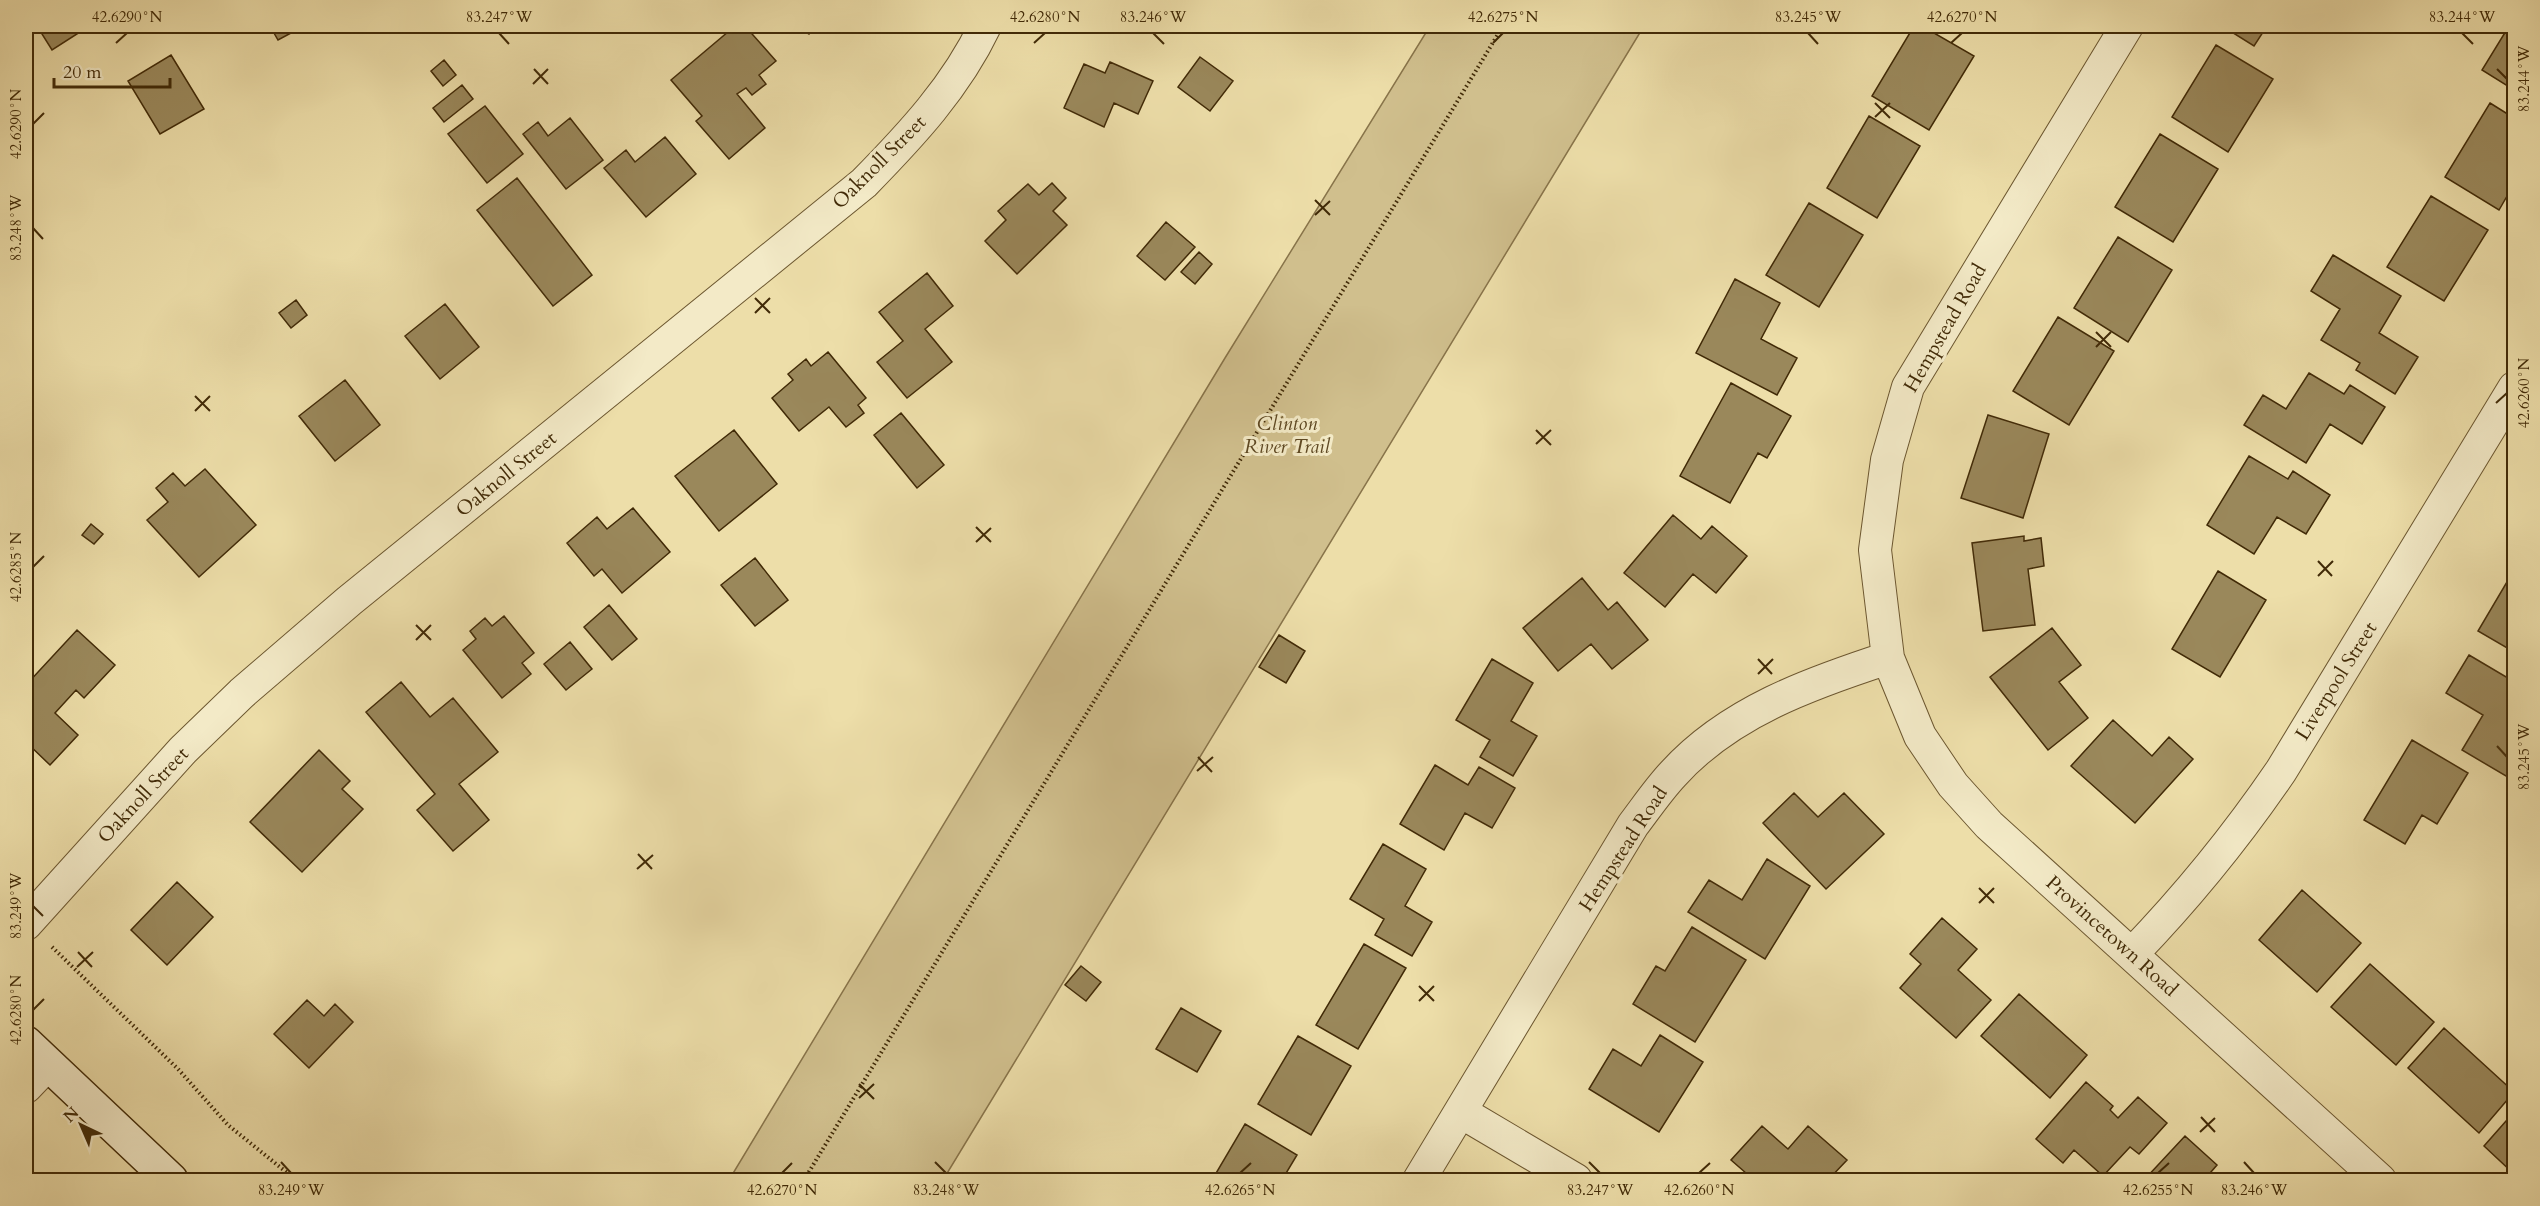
<svg xmlns="http://www.w3.org/2000/svg" width="2540" height="1206" viewBox="0 0 2540 1206" font-family="Cardo,serif">
	<rect width="100%" height="100%" fill="#eddea9"/>
	<filter id="stains"><feTurbulence type="fractalNoise" baseFrequency=".00333" numOctaves="4"/><feColorMatrix values="0 0 0 0 .2 0 0 0 0 .09 0 0 0 0 .02 0 0 0 .5 -.17"/></filter>
	<radialGradient id="worn" r=".72"><stop offset=".6" stop-color="#630" stop-opacity="0"/><stop offset="1" stop-color="#630" stop-opacity=".3"/></radialGradient>
	<!-- green -->
	<path fill="#d0bf8d" stroke="#88744a" stroke-width="1.5" d="M 1430,26 L 1644,26 L 943,1180 L 729,1180 L 1225,358 Z"/>
	<!-- building -->
	<path fill="#9a885b" stroke="#412a07" stroke-width="1.5" d="M 37,26 L 76,26 L 80,32 L 52,50 Z
		M 270,26 L 304,26 L 278,40 Z
		M 735,26 L 745,26 L 776,61 L 759,75 L 766,84 L 752,95 L 746,88 L 737,94 L 765,128 L 729,159 L 696,121 L 702,116 L 671,80 Z
		M 795,26 L 815,26 L 809,34 Z
		M 1914,26 L 1922,26 L 1974,56 L 1929,130 L 1872,96 Z
		M 2222,26 L 2267,26 L 2254,46 Z
		M 2303,26 L 2320,26 L 2316,33 Z
		M 2509,26 L 2514,26 L 2514,90 L 2482,70 Z
		M 2216,45 L 2273,79 L 2228,152 L 2172,117 Z
		M 171,55 L 204,109 L 160,134 L 128,81 Z
		M 1200,57 L 1233,81 L 1210,111 L 1178,87 Z
		M 444,60 L 456,75 L 443,86 L 431,71 Z
		M 1110,62 L 1153,81 L 1138,114 L 1114,103 L 1104,127 L 1064,108 L 1084,64 L 1105,73 Z
		M 462,85 L 473,99 L 444,122 L 433,108 Z
		M 2490,103 L 2514,118 L 2514,184 L 2499,210 L 2445,177 Z
		M 485,106 L 523,154 L 487,183 L 448,134 Z
		M 1869,116 L 1920,146 L 1877,218 L 1827,188 Z
		M 570,118 L 603,160 L 566,189 L 523,134 L 538,122 L 548,136 Z
		M 2160,134 L 2218,169 L 2173,242 L 2115,207 Z
		M 665,137 L 696,174 L 646,217 L 604,168 L 626,150 L 635,162 Z
		M 517,178 L 592,275 L 553,306 L 477,210 Z
		M 1052,183 L 1066,198 L 1053,211 L 1067,225 L 1017,274 L 985,241 L 1006,220 L 998,211 L 1028,184 L 1039,195 Z
		M 2431,196 L 2488,230 L 2444,301 L 2387,267 Z
		M 1809,203 L 1863,235 L 1819,307 L 1766,275 Z
		M 1166,222 L 1195,247 L 1165,280 L 1137,256 Z
		M 2118,237 L 2172,270 L 2128,342 L 2074,308 Z
		M 1199,252 L 1212,264 L 1195,284 L 1181,272 Z
		M 2333,255 L 2401,296 L 2379,333 L 2418,357 L 2395,394 L 2356,370 L 2360,363 L 2321,340 L 2340,309 L 2311,291 Z
		M 927,273 L 953,306 L 925,329 L 952,362 L 907,398 L 877,362 L 903,341 L 879,312 Z
		M 1735,279 L 1780,303 L 1761,339 L 1797,358 L 1777,395 L 1696,353 Z
		M 296,300 L 307,315 L 291,328 L 279,313 Z
		M 445,304 L 479,347 L 440,379 L 405,336 Z
		M 2058,317 L 2114,351 L 2069,425 L 2013,391 Z
		M 828,352 L 866,398 L 858,405 L 864,413 L 846,427 L 829,407 L 799,431 L 772,398 L 793,380 L 788,374 L 806,359 L 811,366 Z
		M 2309,373 L 2344,394 L 2350,385 L 2385,407 L 2362,444 L 2330,424 L 2306,463 L 2244,425 L 2263,395 L 2286,409 Z
		M 345,380 L 380,425 L 335,461 L 299,416 Z
		M 1731,383 L 1791,416 L 1767,458 L 1758,453 L 1730,503 L 1680,476 Z
		M 901,413 L 944,465 L 917,488 L 874,435 Z
		M 1988,415 L 2049,434 L 2023,518 L 1961,498 Z
		M 734,430 L 777,484 L 719,531 L 675,476 Z
		M 2249,456 L 2288,479 L 2293,471 L 2330,495 L 2306,534 L 2277,517 L 2254,554 L 2207,525 Z
		M 205,469 L 256,525 L 199,577 L 147,520 L 168,502 L 156,488 L 173,473 L 185,486 Z
		M 633,508 L 670,552 L 622,593 L 602,569 L 594,576 L 567,543 L 597,517 L 607,529 Z
		M 1673,515 L 1701,539 L 1712,526 L 1747,556 L 1716,593 L 1693,574 L 1665,607 L 1624,573 Z
		M 91,524 L 103,534 L 94,544 L 82,535 Z
		M 2024,536 L 2024,541 L 2041,538 L 2044,566 L 2028,569 L 2035,625 L 1983,631 L 1972,543 Z
		M 755,558 L 788,600 L 755,626 L 721,585 Z
		M 2514,570 L 2514,652 L 2478,631 Z
		M 2218,571 L 2266,600 L 2220,677 L 2172,649 Z
		M 1582,578 L 1608,610 L 1617,602 L 1648,640 L 1612,669 L 1591,644 L 1558,671 L 1523,628 Z
		M 609,605 L 637,639 L 612,660 L 584,627 Z
		M 504,616 L 534,653 L 522,663 L 531,674 L 502,698 L 463,650 L 476,639 L 470,631 L 485,618 L 492,626 Z
		M 2052,628 L 2081,665 L 2059,682 L 2088,718 L 2048,750 L 1990,677 Z
		M 77,630 L 115,665 L 84,698 L 76,690 L 55,713 L 78,735 L 50,765 L 26,742 L 26,685 Z
		M 1279,635 L 1305,651 L 1286,683 L 1259,667 Z
		M 570,642 L 592,669 L 566,690 L 544,664 Z
		M 2469,655 L 2513,681 L 2508,688 L 2514,692 L 2514,762 L 2506,776 L 2462,750 L 2483,715 L 2446,693 Z
		M 1492,659 L 1533,683 L 1511,721 L 1537,736 L 1513,776 L 1480,757 L 1490,740 L 1456,720 Z
		M 401,682 L 430,717 L 453,698 L 498,752 L 459,784 L 489,820 L 453,851 L 417,810 L 435,794 L 366,712 Z
		M 2113,720 L 2152,756 L 2169,737 L 2193,759 L 2135,823 L 2071,766 Z
		M 2412,740 L 2468,773 L 2437,824 L 2422,815 L 2405,844 L 2364,820 Z
		M 319,750 L 350,781 L 342,789 L 363,809 L 302,872 L 250,822 Z
		M 1435,765 L 1468,785 L 1479,767 L 1515,788 L 1492,828 L 1465,813 L 1444,850 L 1400,824 Z
		M 1794,793 L 1818,817 L 1844,793 L 1884,834 L 1826,889 L 1763,823 Z
		M 1383,844 L 1426,869 L 1405,906 L 1432,922 L 1412,956 L 1375,935 L 1384,919 L 1350,899 Z
		M 1767,859 L 1810,886 L 1765,959 L 1688,912 L 1709,880 L 1742,900 Z
		M 177,882 L 213,917 L 167,965 L 131,930 Z
		M 2302,890 L 2361,943 L 2317,992 L 2259,940 Z
		M 1942,918 L 1977,949 L 1958,970 L 1991,1000 L 1956,1038 L 1900,988 L 1921,964 L 1910,954 Z
		M 1692,927 L 1746,960 L 1695,1042 L 1633,1004 L 1656,966 L 1665,971 Z
		M 1364,944 L 1406,968 L 1358,1049 L 1316,1025 Z
		M 2370,964 L 2434,1022 L 2396,1065 L 2331,1007 Z
		M 1081,966 L 1101,982 L 1086,1001 L 1065,985 Z
		M 2019,994 L 2087,1055 L 2050,1098 L 1981,1036 Z
		M 307,1000 L 324,1016 L 335,1004 L 353,1022 L 309,1068 L 274,1034 Z
		M 1181,1008 L 1221,1031 L 1197,1072 L 1156,1049 Z
		M 2444,1028 L 2514,1092 L 2479,1133 L 2408,1068 Z
		M 1660,1035 L 1703,1062 L 1659,1132 L 1589,1089 L 1613,1049 L 1641,1066 Z
		M 1298,1036 L 1351,1066 L 1311,1135 L 1258,1104 Z
		M 2086,1082 L 2113,1106 L 2110,1110 L 2118,1118 L 2138,1097 L 2167,1123 L 2139,1154 L 2130,1147 L 2103,1176 L 2074,1150 L 2063,1163 L 2036,1139 Z
		M 2514,1112 L 2514,1174 L 2484,1146 Z
		M 1245,1124 L 1297,1155 L 1282,1180 L 1212,1180 Z
		M 1762,1126 L 1788,1149 L 1808,1126 L 1847,1160 L 1828,1180 L 1754,1180 L 1731,1160 Z
		M 2185,1136 L 2217,1165 L 2204,1180 L 2144,1180 Z"/>
	<g fill="none" stroke-linecap="round" stroke-linejoin="round">
		<defs>
			<path id="street" d="M 2127,26 L 1908,387 L 1887,460 L 1875,550 L 1888,658 L 1920,736 L 1953,785 L 1989,825 L 2380,1180
				M 26,924 L 183,750 L 242,693 L 349,601 L 864,183 C 911,135 956,87 985,26
				M 2132,954 C 2187,897 2236,837 2281,771 L 2514,388
				M 26,1087 L 47,1065
				M 1461,1112 L 1576,1180
				M 1419,1180 L 1633,825 C 1646,808 1658,790 1673,774 C 1729,712 1811,683 1888,658"/>
			<path id="secondary" d="M 26,1043 L 171,1180"/>
		</defs>
		<!-- street casing -->
		<use href="#street" stroke="#6c5730" stroke-width="34"/>
		<!-- secondary casing -->
		<use href="#secondary" stroke="#412a07" stroke-width="36"/>
		<!-- path -->
		<path stroke="#412a07" stroke-width="4" stroke-dasharray="1.5 3" stroke-linecap="butt" d="M 52,947 L 178,1069 L 228,1125 L 296,1180
			M 804,1180 L 1503,26"/>
		<!-- street -->
		<use href="#street" stroke="#f3eac7" stroke-width="32"/>
		<!-- secondary -->
		<use href="#secondary" stroke="#f3eac7" stroke-width="33"/>
	</g>
	<!-- ticks -->
	<path fill="none" stroke="#412a07" stroke-width="2" d="M 499,33 L 509,44M 1153,33 L 1164,44M 1808,33 L 1818,44M 2462,33 L 2473,44M 116,43 L 127,33M 1034,43 L 1045,33M 1493,43 L 1503,33M 1951,43 L 1962,33M 534,69 L 548,84M 2497,69 L 2507,79M 533,84 L 548,69M 1875,103 L 1890,118M 1875,117 L 1890,103M 33,124 L 44,113M 1315,200 L 1330,215M 1315,215 L 1330,201M 33,228 L 43,239M 755,298 L 770,313M 755,313 L 770,298M 2096,332 L 2111,347M 2096,347 L 2111,332M 195,396 L 210,411M 2496,403 L 2507,393M 195,411 L 210,396M 1536,430 L 1551,445M 1536,444 L 1551,430M 976,527 L 991,542M 976,542 L 991,528M 2318,561 L 2332,576M 33,567 L 44,556M 2318,576 L 2333,561M 416,625 L 431,640M 416,640 L 431,625M 1758,659 L 1772,674M 1758,674 L 1773,659M 2497,746 L 2507,757M 1198,757 L 1212,772M 1197,771 L 1213,757M 638,854 L 652,869M 637,869 L 653,855M 1979,888 L 1994,903M 1979,903 L 1994,888M 33,906 L 43,916M 78,952 L 92,967M 77,967 L 93,952M 1419,986 L 1434,1001M 1419,1001 L 1434,986M 33,1010 L 44,999M 859,1084 L 874,1099M 859,1098 L 874,1084M 2201,1117 L 2215,1132M 2200,1132 L 2215,1118M 281,1162 L 291,1173M 935,1162 L 946,1173M 1589,1162 L 1600,1173M 2244,1162 L 2254,1173M 782,1173 L 792,1163M 1240,1173 L 1251,1163M 1699,1173 L 1710,1163M 2158,1173 L 2169,1163"/>
	<g text-anchor="middle" dominant-baseline="central" stroke-width="6" stroke-linejoin="round" paint-order="stroke">
		<!-- street labels -->
		<g font-size="20" fill="#412a07" stroke="#f3eac7">
			<text transform="translate(879 162) rotate(-45)">Oaknoll Street</text>
			<text transform="translate(1945 328) rotate(-60)">Hempstead Road</text>
			<text transform="translate(506 474) rotate(-39)">Oaknoll Street</text>
			<text transform="translate(2336 681) rotate(-58)">Liverpool Street</text>
			<text transform="translate(143 795) rotate(-47)">Oaknoll Street</text>
			<text transform="translate(1623 849) rotate(-57)">Hempstead Road</text>
			<text transform="translate(2112 936) rotate(42)">Provincetown Road</text>
		</g>
		<!-- park labels -->
		<g font-size="20" font-style="italic" fill="#5e4822" stroke="#f3eac7">
			<text x="1287" y="423">Clinton<tspan x="1287" dy="23">River Trail</tspan></text>
		</g>
	</g>
	<!-- margin -->
	<rect width="2540" height="1206" fill="none" stroke="#eddea9" stroke-width="66"/>
	<!-- north arrow -->
	<g transform="translate(81 1125) rotate(316)" stroke="#f3eac7" stroke-width="4.5" paint-order="stroke">
	<path d="M0-4.5L10 22L0 15L-10 22Z" fill="#412a07"/>
	<text y="-9" font-size="16" font-weight="bold" text-anchor="middle" fill="#412a07">N</text>
	</g>
	<!-- scale -->
	<path d="M54 78v9h116v-9" fill="none" stroke="#412a07" stroke-width="3"/>
	<text x="63" y="78" font-size="18" fill="#412a07" stroke="#f3eac7" stroke-width="4.5" paint-order="stroke">20 m</text>
	<rect x="33" y="33" width="2474" height="1140" fill="none" stroke="#412a07" stroke-width="2"/>
	<g font-size="15" text-anchor="middle" fill="#412a07">
		<text x="127" y="22">42.6290°N</text>
		<text x="499" y="22">83.247°W</text>
		<text x="1045" y="22">42.6280°N</text>
		<text x="1153" y="22">83.246°W</text>
		<text x="1503" y="22">42.6275°N</text>
		<text x="1808" y="22">83.245°W</text>
		<text x="1962" y="22">42.6270°N</text>
		<text x="2462" y="22">83.244°W</text>
		<text transform="translate(2524 79) rotate(-90)" y="5">83.244°W</text>
		<text transform="translate(16 124) rotate(-90)" y="5">42.6290°N</text>
		<text transform="translate(16 228) rotate(-90)" y="5">83.248°W</text>
		<text transform="translate(2524 393) rotate(-90)" y="5">42.6260°N</text>
		<text transform="translate(16 567) rotate(-90)" y="5">42.6285°N</text>
		<text transform="translate(2524 757) rotate(-90)" y="5">83.245°W</text>
		<text transform="translate(16 906) rotate(-90)" y="5">83.249°W</text>
		<text transform="translate(16 1010) rotate(-90)" y="5">42.6280°N</text>
		<text x="291" y="1195">83.249°W</text>
		<text x="782" y="1195">42.6270°N</text>
		<text x="946" y="1195">83.248°W</text>
		<text x="1240" y="1195">42.6265°N</text>
		<text x="1600" y="1195">83.247°W</text>
		<text x="1699" y="1195">42.6260°N</text>
		<text x="2158" y="1195">42.6255°N</text>
		<text x="2254" y="1195">83.246°W</text>
	</g>
	<rect width="100%" height="100%" filter="url(#stains)"/>
	<rect width="100%" height="100%" fill="url(#worn)"/>
</svg>
